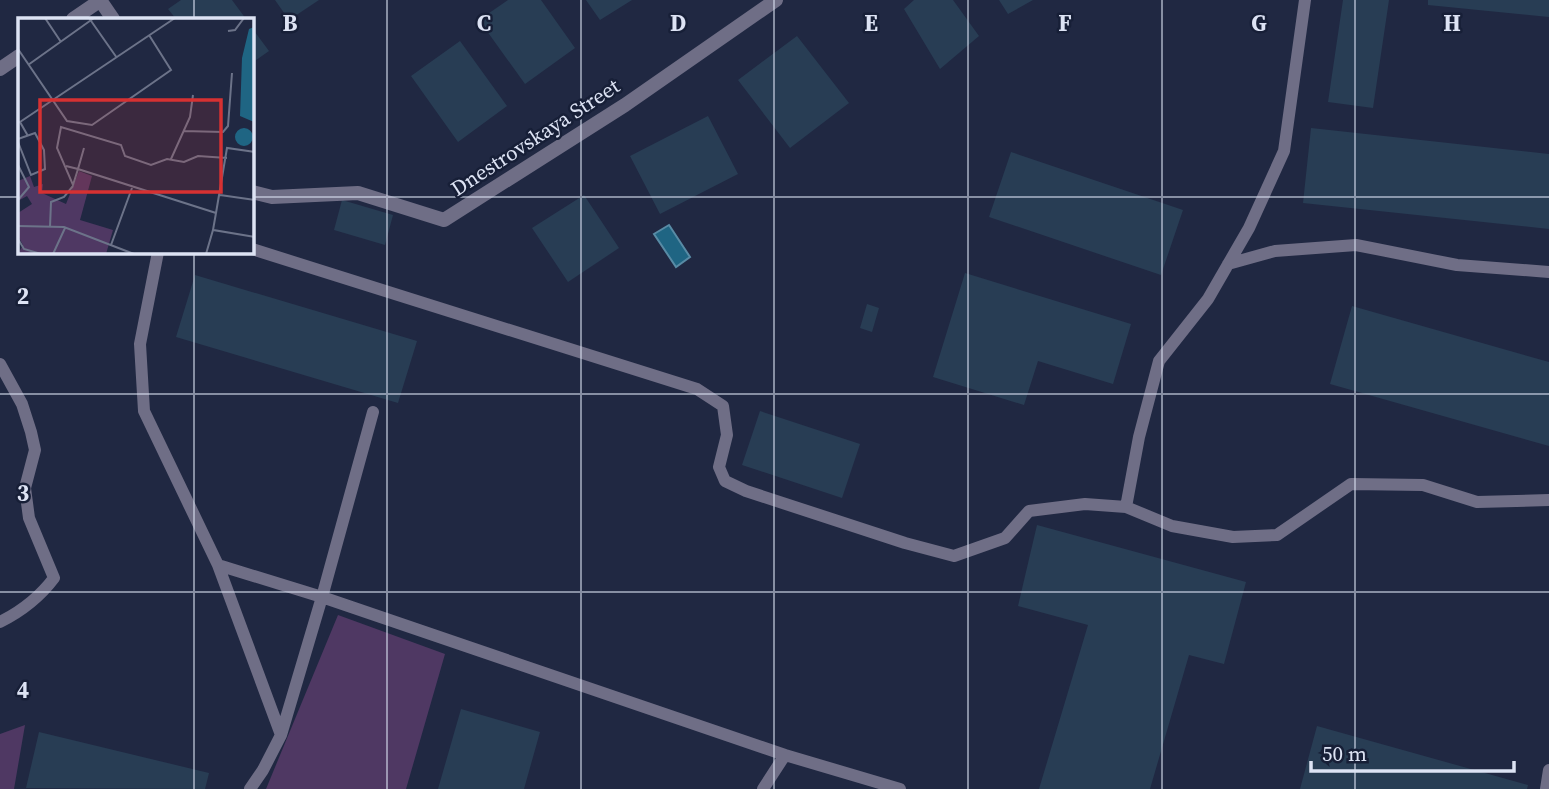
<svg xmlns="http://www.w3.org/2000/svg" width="1549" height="789" viewBox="0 0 1549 789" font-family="'Source Serif 4',serif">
	<rect width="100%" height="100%" fill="#202842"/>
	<!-- green -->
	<path fill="#4f3863" d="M 338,615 L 445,654 L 406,789 L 266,789 Z
		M 25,725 L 14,789 L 0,789 L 0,734 Z"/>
	<!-- water -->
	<path fill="#1f6583" stroke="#588ba5" stroke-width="2" d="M 669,225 L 690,257 L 676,267 L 654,234 Z"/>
	<!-- building -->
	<path fill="#283d54" d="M 181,0 L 232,0 L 246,19 L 176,19 L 168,9 Z
		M 275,0 L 319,0 L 289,20 Z
		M 508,0 L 541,0 L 575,48 L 525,84 L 479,20 Z
		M 586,0 L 632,0 L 600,20 Z
		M 914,0 L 953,0 L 979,36 L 940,69 L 904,9 Z
		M 999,0 L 1033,0 L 1008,14 Z
		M 1343,0 L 1389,0 L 1373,108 L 1328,102 Z
		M 1428,0 L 1549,0 L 1549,17 L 1428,5 Z
		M 252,28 L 269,51 L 252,63 Z
		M 797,36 L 849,103 L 790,148 L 738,80 Z
		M 460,41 L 507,106 L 458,142 L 411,76 Z
		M 708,116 L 738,174 L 660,214 L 630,156 Z
		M 1311,128 L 1549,154 L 1549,229 L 1303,203 Z
		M 1011,152 L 1183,210 L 1161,275 L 989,217 Z
		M 584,195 L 619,248 L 568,282 L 532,228 Z
		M 342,200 L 393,215 L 385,245 L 334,230 Z
		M 965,273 L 1131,324 L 1113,384 L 1038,361 L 1024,405 L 933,377 Z
		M 195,275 L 417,341 L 398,403 L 176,337 Z
		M 867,304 L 879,308 L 872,332 L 860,328 Z
		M 1352,306 L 1549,362 L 1549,446 L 1330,384 Z
		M 760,411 L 860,444 L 842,498 L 742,465 Z
		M 1037,525 L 1246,582 L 1224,664 L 1189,655 L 1150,789 L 1039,789 L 1088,625 L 1018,606 Z
		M 461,709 L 540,732 L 524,789 L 438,789 Z
		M 1317,726 L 1528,785 L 1527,789 L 1300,789 Z
		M 39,732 L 209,773 L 205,789 L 26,788 Z"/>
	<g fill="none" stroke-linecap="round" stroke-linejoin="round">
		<!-- service -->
		<path stroke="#6f6e86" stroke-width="12" d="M 252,249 L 697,389 L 723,406 L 727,435 L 719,467 L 725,481 L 746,491 L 905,543 L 954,556 L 1005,538 L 1029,511 L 1085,504 L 1126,507 L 1172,526 L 1233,537 L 1277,535 L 1351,484 L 1423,485 L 1477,502 L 1549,500
			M 158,252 L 140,344 L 144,411 L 218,565 L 281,735 L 322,597 L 218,565
			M 1228,264 L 1275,251 L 1356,245 L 1457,265 L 1549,272
			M 0,364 L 22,404 L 31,432 L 35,450 L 25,488 L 29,518 L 54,578 C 39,598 22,611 0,622
			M 373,412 L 322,597 L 785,755 L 900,789
			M 1126,507 L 1139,437 L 1159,361 L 1208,299 L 1249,228 L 1284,151 L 1305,0
			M 250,789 L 263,770 L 281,735
			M 763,789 L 785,755
			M 1546,789 L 1549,770"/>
		<!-- minor -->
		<path stroke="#6f6e86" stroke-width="14" d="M 100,0 L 113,19
			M 73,19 L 101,0
			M 0,69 L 19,56
			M 252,192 L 272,197 L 358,193 L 444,220 L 625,105 L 776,0"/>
	</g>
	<!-- grid -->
	<path fill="none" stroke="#dde3f4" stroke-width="2" stroke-opacity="0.55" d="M 194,0 L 194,19M 387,0 L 387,789M 581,0 L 581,789M 774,0 L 774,789M 968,0 L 968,789M 1162,0 L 1162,789M 1355,0 L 1355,789M 0,197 L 19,197M 252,197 L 1549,197M 194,252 L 194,789M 0,394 L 1549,394M 0,592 L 1549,592"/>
	<g text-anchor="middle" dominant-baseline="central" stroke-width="5" stroke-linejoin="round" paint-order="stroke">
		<!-- street labels -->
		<g font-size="21" fill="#dde3f4" stroke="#171f37">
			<text transform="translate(535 137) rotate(-33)">Dnestrovskaya Street</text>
		</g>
	</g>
	<!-- overview -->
	<g transform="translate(18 18)">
		<rect width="236" height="236" fill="#202842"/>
		<path d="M 61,153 L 74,158 L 62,202 L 95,212 L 88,236 L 0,236 L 5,227 L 0,218 L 0,195 L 14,186 L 9,178 L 0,183 L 0,163 L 12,158 L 16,169 L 25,166 L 24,175 L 48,186 Z" fill="#4f3863"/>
		<path d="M 236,9 L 237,9 L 236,104 L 222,98 L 224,40 L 231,11 ZM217 119a9 9 0 1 1 18 0a9 9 0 1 1-18 0Z" fill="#1f6583"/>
		<path fill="none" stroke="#6c7389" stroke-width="2" d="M 27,0 L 43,24M 71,0 L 99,40M 210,13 L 217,12 L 226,0M 0,31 L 49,103 L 74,107 L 153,52 L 131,17M 10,47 L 76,0M 165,113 L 205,114 L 210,108 L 214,55M 10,118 L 2,104 L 157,0M 0,121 L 17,115 L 26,132 L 27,151 L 13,157 L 0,124M 66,130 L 60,151 L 198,195 L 195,212M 153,141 L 172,99 L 175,77M 0,147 L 11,169 L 0,182M 48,148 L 60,151 L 55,167 L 39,130 L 43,109 L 103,127 L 107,138 L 133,147 L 149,141 L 166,144 L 180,138 L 209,140M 202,177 L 237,182M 198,195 L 209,130 L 237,134M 0,208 L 46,209 L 116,236M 32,209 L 33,184 L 46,179 L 55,168M 0,221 L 6,231 L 23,236M 93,227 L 114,170M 35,236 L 47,210M 188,236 L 195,212 L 237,219"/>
		<path fill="#d63132" fill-opacity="0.15" stroke="#d63132" stroke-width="3.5" d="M 22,82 L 203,82 L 203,174 L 22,174 Z"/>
		<rect width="236" height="236" fill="none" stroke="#dde3f4" stroke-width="3.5"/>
	</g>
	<g font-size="23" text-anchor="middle" font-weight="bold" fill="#dde3f4" stroke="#171f37" stroke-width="5" stroke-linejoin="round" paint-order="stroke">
		<text x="290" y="31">B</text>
		<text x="484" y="31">C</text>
		<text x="678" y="31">D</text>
		<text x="871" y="31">E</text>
		<text x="1065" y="31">F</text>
		<text x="1259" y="31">G</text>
		<text x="1452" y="31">H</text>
		<text x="23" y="304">2</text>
		<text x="23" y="501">3</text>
		<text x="23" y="698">4</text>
	</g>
	<!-- scale -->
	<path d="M1311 761v10h203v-10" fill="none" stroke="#dde3f4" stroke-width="3.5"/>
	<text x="1322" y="761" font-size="21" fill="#dde3f4" stroke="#171f37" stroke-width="5" paint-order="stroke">50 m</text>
</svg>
